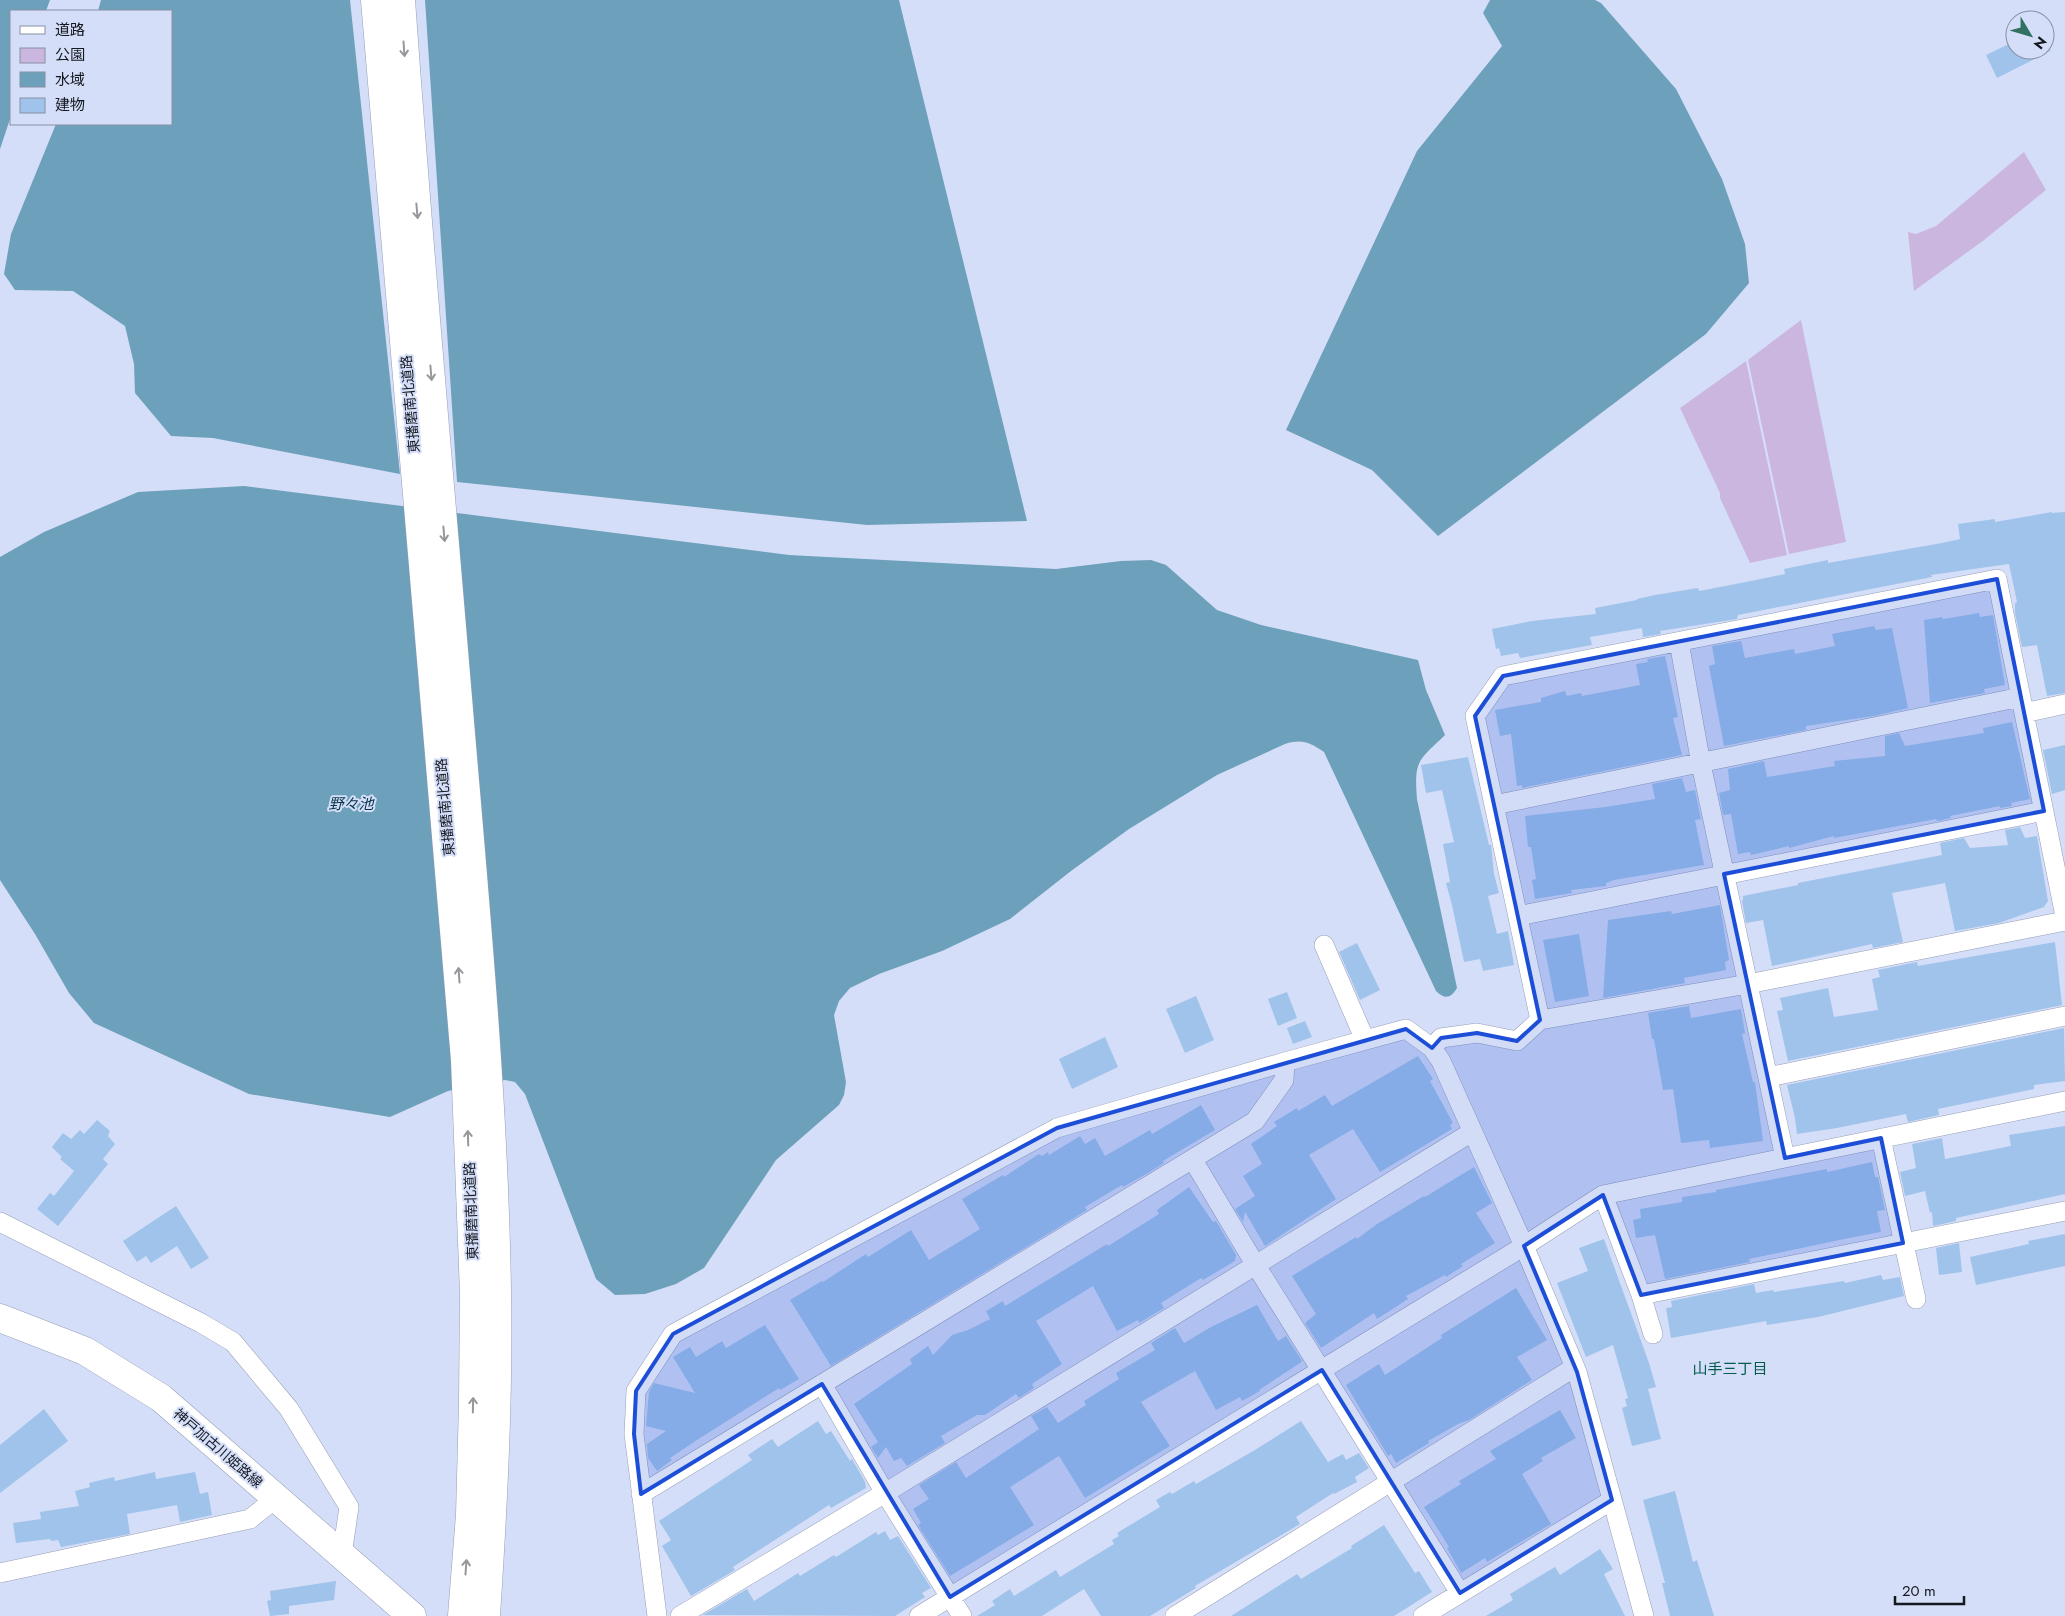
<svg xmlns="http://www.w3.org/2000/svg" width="2065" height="1616" viewBox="0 0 2065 1616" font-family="Jost,'Noto Sans JP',sans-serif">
	<rect width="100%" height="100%" fill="#d5def8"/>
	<!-- green -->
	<path fill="#cbb6df" d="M 2024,152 L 2046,190 L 1984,240 L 1914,291 L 1908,232 L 1916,234 L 1936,226 Z
		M 1801,320 L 1846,542 L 1789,554 L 1748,360 Z
		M 1746,361 L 1787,555 L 1750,563 L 1720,498 L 1720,493 L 1680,408 Z"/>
	<!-- water -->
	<path fill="#6da0bb" d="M 0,0 L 50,0 L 46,11 L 11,11 L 11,116 L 0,149 Z
		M 101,0 L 350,0 L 400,474 L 213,438 L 171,436 L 135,393 L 134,364 L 125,326 L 73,291 L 15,290 L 4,274 L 11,234 L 56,124 L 171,124 L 171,11 L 98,11 Z
		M 425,0 L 899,0 L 1027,521 L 867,525 L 457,482 Z
		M 1490,0 L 1595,0 L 1601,3 L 1676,89 L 1722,179 L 1745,244 L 1749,283 L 1706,334 L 1438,536 L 1372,470 L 1286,430 L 1417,151 L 1502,46 L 1483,13 Z
		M 244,486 L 789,555 L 1056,569 L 1121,561 L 1151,560 L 1166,565 L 1217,610 L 1261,625 L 1418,660 L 1426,690 L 1445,735 C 1418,761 1414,760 1417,799 L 1457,988 C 1451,998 1445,1000 1436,991 L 1324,752 C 1309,742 1302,739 1285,744 L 1217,775 L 1129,829 L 1071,871 L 1010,919 L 942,951 L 879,974 L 850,988 L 839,1001 L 834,1015 L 846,1082 L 844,1095 L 839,1105 L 776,1160 L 704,1268 L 676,1284 L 645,1294 L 615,1295 L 596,1279 L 525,1094 L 515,1082 L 505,1080 L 448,1091 L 390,1117 L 249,1094 L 94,1023 L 69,993 L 35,934 L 0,880 L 0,557 L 44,532 L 138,492 Z"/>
	<!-- building -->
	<path fill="#9fc3ea" d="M 2015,41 L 2015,50 L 2052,50 L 1997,78 L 1986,55 Z
		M 2052,512 L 2052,513 L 2065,512 L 2065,693 L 2047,696 L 2037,645 L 2022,647 L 2015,613 L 2015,603 L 2017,602 L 2009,564 L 1931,575 L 1932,577 L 1738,615 L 1737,619 L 1660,631 L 1661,634 L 1643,637 L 1642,628 L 1590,637 L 1592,645 L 1520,658 L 1518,653 L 1501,656 L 1499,648 L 1496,649 L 1492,629 L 1532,621 L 1596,614 L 1595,608 L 1637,600 L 1637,599 L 1655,595 L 1698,588 L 1699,591 L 1746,582 L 1785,574 L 1784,569 L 1828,560 L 1828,563 L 1942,543 L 1960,539 L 1958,524 L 1995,519 L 1995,522 Z
		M 1979,613 L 1980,617 L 1993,615 L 2005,685 L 1984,689 L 1985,693 L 1930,703 L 1924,620 L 1942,617 L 1943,619 Z
		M 1874,626 L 1876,630 L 1892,628 L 1908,708 L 1874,716 L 1806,726 L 1806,730 L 1724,746 L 1709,666 L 1715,664 L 1712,646 L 1741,641 L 1745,658 L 1794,649 L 1795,654 L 1835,646 L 1832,634 Z
		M 1665,656 L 1678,717 L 1673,718 L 1682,755 L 1522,788 L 1522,785 L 1517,786 L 1511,734 L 1500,736 L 1495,710 L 1541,702 L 1541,698 L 1565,691 L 1567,696 L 1581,693 L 1582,696 L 1640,685 L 1636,664 L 1648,662 L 1647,659 Z
		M 2012,722 L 2030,799 L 2011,803 L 2012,806 L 2000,808 L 2000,806 L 1950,816 L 1951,818 L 1937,821 L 1936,819 L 1834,838 L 1834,836 L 1789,848 L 1789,846 L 1751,855 L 1750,852 L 1738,854 L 1731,814 L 1723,815 L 1719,793 L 1730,790 L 1728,769 L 1764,761 L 1767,777 L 1835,766 L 1834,761 L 1885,756 L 1885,736 L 1899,733 L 1905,746 L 1984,733 L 1983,728 Z
		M 2065,745 L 2065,790 L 2052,794 L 2043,750 Z
		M 1468,757 L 1489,845 L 1491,845 L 1494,874 L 1499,893 L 1488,896 L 1497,934 L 1508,931 L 1514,965 L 1483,971 L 1480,959 L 1464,962 L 1452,905 L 1446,883 L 1450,882 L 1443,844 L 1454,842 L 1442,790 L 1426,793 L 1421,765 Z
		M 1682,778 L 1686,792 L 1695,790 L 1701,819 L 1695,820 L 1704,865 L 1614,880 L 1606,883 L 1606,886 L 1571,890 L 1572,893 L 1535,899 L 1532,880 L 1536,879 L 1531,847 L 1528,847 L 1525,816 L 1605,807 L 1655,799 L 1652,784 Z
		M 2020,827 L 2025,838 L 2037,836 L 2048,901 L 2044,907 L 1999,923 L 1955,931 L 1945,883 L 1892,893 L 1903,942 L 1873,948 L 1872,944 L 1772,966 L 1763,920 L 1746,923 L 1742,901 L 1743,900 L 1743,896 L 1798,885 L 1798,883 L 1942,855 L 1940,843 L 1964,838 L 1970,848 L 2008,845 L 2005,830 Z
		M 1720,905 L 1729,960 L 1725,962 L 1726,970 L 1684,978 L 1685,983 L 1603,998 L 1608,920 L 1671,911 L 1672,914 Z
		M 1579,934 L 1589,996 L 1555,1002 L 1543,940 Z
		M 2055,942 L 2062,1005 L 1788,1061 L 1777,1011 L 1783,1010 L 1780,998 L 1828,988 L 1834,1017 L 1878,1010 L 1872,979 L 1880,977 L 1878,970 L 1917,962 L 1918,966 Z
		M 1357,943 L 1380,990 L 1360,1000 L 1339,952 Z
		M 1287,992 L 1297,1018 L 1278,1026 L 1268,999 Z
		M 1196,996 L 1214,1040 L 1185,1053 L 1166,1009 Z
		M 1689,1006 L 1691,1018 L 1741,1009 L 1745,1033 L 1742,1034 L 1753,1082 L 1755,1082 L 1763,1141 L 1710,1148 L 1709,1140 L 1681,1143 L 1673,1089 L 1663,1090 L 1654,1039 L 1652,1039 L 1648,1013 Z
		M 1305,1021 L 1312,1037 L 1293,1044 L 1287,1028 Z
		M 2064,1028 L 2065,1081 L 2034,1085 L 2034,1089 L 1938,1109 L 1939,1115 L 1908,1122 L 1906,1114 L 1837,1128 L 1797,1134 L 1795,1118 L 1787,1085 Z
		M 1105,1037 L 1118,1067 L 1072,1089 L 1059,1059 Z
		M 1418,1056 L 1433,1079 L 1430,1081 L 1453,1123 L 1450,1125 L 1452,1129 L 1380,1172 L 1353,1129 L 1309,1155 L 1336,1199 L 1265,1246 L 1245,1212 L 1243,1222 L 1235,1209 L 1255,1196 L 1243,1176 L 1262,1164 L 1251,1144 L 1277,1126 L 1274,1122 L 1297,1108 L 1298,1111 L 1325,1095 L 1332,1106 Z
		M 1201,1105 L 1215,1130 L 1163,1161 L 1164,1163 L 1148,1173 L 1123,1187 L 1122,1185 L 1085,1207 L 1087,1210 L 831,1366 L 790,1300 L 822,1281 L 823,1282 L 866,1254 L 868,1257 L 911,1230 L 929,1260 L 980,1229 L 962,1199 L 1003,1175 L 1004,1177 L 1039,1154 L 1042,1156 L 1048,1152 L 1049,1155 L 1080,1136 L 1085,1144 L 1095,1138 L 1105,1156 L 1150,1130 L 1152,1134 Z
		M 97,1120 L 110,1131 L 108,1136 L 115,1144 L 103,1159 L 108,1164 L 58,1226 L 37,1209 L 50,1193 L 54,1196 L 74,1171 L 60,1159 L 62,1157 L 52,1147 L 63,1133 L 71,1139 L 80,1130 L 84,1134 Z
		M 2065,1126 L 2065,1194 L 1956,1218 L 1956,1221 L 1933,1226 L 1932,1212 L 1930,1213 L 1925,1191 L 1905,1196 L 1900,1172 L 1916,1168 L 1912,1144 L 1942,1138 L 1945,1159 L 2011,1146 L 2009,1135 Z
		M 1872,1162 L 1875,1177 L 1878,1177 L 1885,1210 L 1877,1211 L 1881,1232 L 1849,1238 L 1749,1259 L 1750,1262 L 1665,1279 L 1655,1235 L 1636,1238 L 1633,1220 L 1641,1218 L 1640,1209 L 1682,1202 L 1682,1197 L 1716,1192 L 1716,1190 L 1827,1169 L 1827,1172 Z
		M 1474,1167 L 1492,1203 L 1476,1213 L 1495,1243 L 1461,1264 L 1463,1266 L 1446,1277 L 1445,1275 L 1406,1296 L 1408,1299 L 1377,1319 L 1374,1313 L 1321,1348 L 1305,1323 L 1316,1314 L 1292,1276 L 1356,1237 L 1357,1239 L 1377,1224 L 1424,1196 L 1425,1197 Z
		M 1189,1187 L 1213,1222 L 1216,1221 L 1236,1255 L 1235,1261 L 1203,1280 L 1201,1278 L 1161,1303 L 1164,1308 L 1139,1323 L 1138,1320 L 1117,1331 L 1093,1286 L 1036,1321 L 1062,1364 L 1032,1384 L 1034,1388 L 1019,1398 L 1016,1394 L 985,1415 L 977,1415 L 941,1436 L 945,1443 L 907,1466 L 901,1458 L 894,1461 L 886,1447 L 878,1458 L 871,1447 L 878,1442 L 854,1404 L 912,1364 L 910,1359 L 928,1346 L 933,1355 L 952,1335 L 968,1330 L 990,1319 L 986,1311 L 1003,1301 L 1005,1306 L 1107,1244 L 1108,1246 L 1159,1214 L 1157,1210 Z
		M 176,1206 L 209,1258 L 191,1269 L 177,1246 L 151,1263 L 146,1256 L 137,1262 L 123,1241 Z
		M 2065,1234 L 2065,1266 L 1976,1285 L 1970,1257 L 2029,1244 L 2028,1241 Z
		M 1604,1239 L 1649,1363 L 1656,1387 L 1648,1389 L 1661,1439 L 1632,1446 L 1622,1408 L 1627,1406 L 1625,1399 L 1628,1398 L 1613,1345 L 1586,1357 L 1557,1283 L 1588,1271 L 1579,1248 Z
		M 1959,1243 L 1962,1272 L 1939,1275 L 1936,1248 Z
		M 1881,1275 L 1883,1280 L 1900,1277 L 1904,1296 L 1818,1317 L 1767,1325 L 1766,1321 L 1671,1338 L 1666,1308 L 1672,1307 L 1671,1301 L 1754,1284 L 1756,1293 L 1773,1290 L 1774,1292 L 1844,1281 L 1845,1283 Z
		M 1516,1288 L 1547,1340 L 1517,1357 L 1532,1380 L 1469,1420 L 1458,1424 L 1428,1441 L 1429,1443 L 1396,1463 L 1391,1454 L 1388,1456 L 1346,1385 L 1379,1364 L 1385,1375 L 1442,1338 L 1441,1335 Z
		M 1257,1305 L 1278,1341 L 1286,1336 L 1302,1361 L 1300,1363 L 1259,1390 L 1260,1391 L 1242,1401 L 1240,1397 L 1216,1410 L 1195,1371 L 1141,1402 L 1170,1446 L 1085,1498 L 1059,1456 L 1010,1487 L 1034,1525 L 950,1576 L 918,1525 L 921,1523 L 913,1509 L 929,1499 L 919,1485 L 956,1462 L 966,1478 L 1039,1429 L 1031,1416 L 1047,1407 L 1058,1423 L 1086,1405 L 1084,1401 L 1119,1379 L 1116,1373 L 1155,1350 L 1151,1343 L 1175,1328 L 1184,1343 L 1211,1327 Z
		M 765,1325 L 799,1379 L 780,1390 L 779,1388 L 697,1440 L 670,1458 L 672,1460 L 657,1471 L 648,1458 L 647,1444 L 666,1431 L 646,1426 L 649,1392 L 654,1383 L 695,1393 L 673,1357 L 690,1347 L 696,1357 L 722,1341 L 726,1348 Z
		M 44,1409 L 68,1441 L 0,1493 L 0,1445 Z
		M 1560,1410 L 1576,1438 L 1541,1458 L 1543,1461 L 1522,1474 L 1551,1524 L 1487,1562 L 1485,1558 L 1461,1573 L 1447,1548 L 1449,1547 L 1424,1507 L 1461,1484 L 1459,1481 L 1496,1459 L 1490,1451 Z
		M 818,1421 L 826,1434 L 831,1431 L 850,1461 L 852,1459 L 865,1482 L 866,1488 L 831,1508 L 829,1505 L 733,1567 L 735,1570 L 691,1596 L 662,1546 L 671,1540 L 659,1521 L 752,1460 L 748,1455 L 772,1439 L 778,1447 Z
		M 1301,1421 L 1328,1462 L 1343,1454 L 1346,1460 L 1359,1453 L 1369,1468 L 1355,1477 L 1357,1482 L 1334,1494 L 1333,1493 L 1296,1517 L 1300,1524 L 1195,1586 L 1196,1588 L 1150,1616 L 1101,1616 L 1084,1589 L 1042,1616 L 977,1616 L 995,1605 L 992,1601 L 1010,1589 L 1014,1596 L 1056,1570 L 1060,1577 L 1114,1544 L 1112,1540 L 1119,1536 L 1117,1533 L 1160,1507 L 1156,1500 L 1170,1492 L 1172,1494 L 1194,1481 L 1196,1484 L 1255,1450 Z
		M 155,1472 L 156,1479 L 195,1472 L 200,1494 L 208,1492 L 212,1515 L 180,1522 L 177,1505 L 127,1514 L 130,1534 L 61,1547 L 58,1540 L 51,1541 L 50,1539 L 16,1543 L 13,1523 L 41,1519 L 40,1512 L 79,1506 L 75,1491 L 90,1487 L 89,1483 L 114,1477 L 115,1481 Z
		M 1675,1491 L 1693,1562 L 1697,1560 L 1714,1616 L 1670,1616 L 1662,1583 L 1665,1583 L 1643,1500 Z
		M 1384,1525 L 1415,1573 L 1419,1571 L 1432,1592 L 1394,1616 L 1231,1616 L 1297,1574 L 1301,1579 L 1352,1548 L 1351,1546 Z
		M 885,1531 L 890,1540 L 898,1536 L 931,1588 L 922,1593 L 925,1597 L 895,1616 L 703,1615 L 747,1589 L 754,1601 L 798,1573 L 800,1576 L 834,1555 L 836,1557 L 876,1532 L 878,1535 Z
		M 1600,1549 L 1613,1569 L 1604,1574 L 1625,1616 L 1486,1616 L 1513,1600 L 1510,1594 L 1555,1567 L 1560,1575 Z
		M 336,1581 L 334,1600 L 289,1606 L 289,1614 L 270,1616 L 267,1601 L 271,1600 L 270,1591 Z"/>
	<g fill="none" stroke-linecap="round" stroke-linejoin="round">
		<defs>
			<path id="minor" d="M 1679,642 L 1701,764 L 1785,1158
				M 2024,713 L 2065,704
				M 1494,805 L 2021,697
				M 1518,916 L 2044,811
				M 1324,945 L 1365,1040
				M 1540,1020 L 1475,716 L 1503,676 L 1997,579 L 2065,916
				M 1432,1048 L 1441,1038 L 1477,1033 L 1517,1041 L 1540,1020 L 1748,984 L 2065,921
				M 1768,1077 L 2065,1016
				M 1881,1138 L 1916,1299
				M 1193,1160 L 1255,1264 L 1460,1593
				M 1603,1195 L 1641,1295 L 1653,1334
				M 0,1222 L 201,1323 L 233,1342 L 289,1409 L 349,1507 L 342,1555
				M 1641,1295 L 2065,1211
				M 822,1384 L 885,1493 L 962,1616
				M 641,1494 L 1255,1121 L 1284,1080 L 1285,1062
				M 0,1573 L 250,1519 L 276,1498
				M 657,1616 L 634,1434 L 636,1391 L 673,1334 L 1057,1128 L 1285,1062 L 1406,1029 L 1432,1048 L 1441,1061 L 1524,1246 L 1577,1372 L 1644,1616
				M 680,1616 L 885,1493 L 1472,1132
				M 919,1616 L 1524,1246 L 1603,1195 L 2065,1101
				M 1175,1616 L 1575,1367
				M 1423,1616 L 1612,1500"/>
			<path id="primary" d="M 0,1318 L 85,1351 L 161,1398 L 412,1616"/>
			<path id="motorway" d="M 375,0 L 465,1060 L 474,1293 L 473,1403 L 470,1515 L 462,1616
				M 401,0 C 418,241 440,481 460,722 C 476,911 494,1101 497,1291 C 499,1399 493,1508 486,1616"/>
		</defs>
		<!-- minor casing -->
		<use href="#minor" stroke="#969eb6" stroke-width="20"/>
		<!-- primary casing -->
		<use href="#primary" stroke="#969eb6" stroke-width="29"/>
		<!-- motorway casing -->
		<use href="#motorway" stroke="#969eb6" stroke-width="29"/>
		<!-- minor -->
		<use href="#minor" stroke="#fff" stroke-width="19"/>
		<!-- primary -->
		<use href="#primary" stroke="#fff" stroke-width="28"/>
		<!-- motorway -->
		<use href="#motorway" stroke="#fff" stroke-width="28"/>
	</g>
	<!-- one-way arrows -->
	<defs><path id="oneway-shaft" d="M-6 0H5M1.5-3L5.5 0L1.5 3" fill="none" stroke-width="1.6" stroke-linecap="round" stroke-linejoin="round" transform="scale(1.25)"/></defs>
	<g stroke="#95979b">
		<use href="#oneway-shaft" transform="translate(404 49) rotate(86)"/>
		<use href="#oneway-shaft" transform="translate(417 211) rotate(85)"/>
		<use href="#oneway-shaft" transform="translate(431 373) rotate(85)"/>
		<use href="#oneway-shaft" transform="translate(444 534) rotate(85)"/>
		<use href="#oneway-shaft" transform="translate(459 975) rotate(-94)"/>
		<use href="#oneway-shaft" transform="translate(468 1138) rotate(-92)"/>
		<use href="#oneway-shaft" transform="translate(473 1405) rotate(-89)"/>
		<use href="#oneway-shaft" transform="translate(466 1567) rotate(-86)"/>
	</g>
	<!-- marked area -->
	<path fill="#1d4ed8" fill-opacity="0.2" stroke="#1d4ed8" stroke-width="4" stroke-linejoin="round" d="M 1997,579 L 2044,811 L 1724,874 L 1785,1158 L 1881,1138 L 1903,1243 L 1641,1295 L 1603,1195 L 1524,1246 L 1577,1372 L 1612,1500 L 1460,1593 L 1322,1370 L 950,1597 L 822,1384 L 641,1494 L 634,1434 L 636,1391 L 673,1334 L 1057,1128 L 1406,1029 L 1432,1048 L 1441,1038 L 1477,1033 L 1517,1041 L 1540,1020 L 1475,716 L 1503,676 Z"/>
	<g text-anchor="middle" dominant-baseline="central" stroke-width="4" stroke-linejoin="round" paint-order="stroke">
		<!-- street labels -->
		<g font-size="14" fill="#141820" stroke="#d5def8">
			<text transform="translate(410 404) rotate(-95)">東播磨南北道路</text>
			<text transform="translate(445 807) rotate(-95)">東播磨南北道路</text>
			<text transform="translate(471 1211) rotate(-92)">東播磨南北道路</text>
			<text transform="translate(218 1448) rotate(41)">神戸加古川姫路線</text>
		</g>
		<!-- water labels -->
		<g font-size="15" font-style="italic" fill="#033346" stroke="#d5def8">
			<text x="351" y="804">野々池</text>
		</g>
		<!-- neighbourhood labels -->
		<g font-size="15" fill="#045d4c" stroke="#d5def8">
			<text x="1730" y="1369">山手三丁目</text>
		</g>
	</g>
	<!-- legend -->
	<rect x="10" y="10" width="162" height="115" fill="#d5def8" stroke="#888fa2"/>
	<rect x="20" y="26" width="25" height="8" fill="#ffffff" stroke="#888fa2"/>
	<text x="55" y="35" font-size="15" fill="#141820">道路</text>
	<rect x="20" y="48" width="25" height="15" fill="#cbb6df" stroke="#888fa2"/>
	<text x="55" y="60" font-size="15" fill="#141820">公園</text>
	<rect x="20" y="72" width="25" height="15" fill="#6da0bb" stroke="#888fa2"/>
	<text x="55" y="85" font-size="15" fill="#141820">水域</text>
	<rect x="20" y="98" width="25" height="15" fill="#9fc3ea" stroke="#888fa2"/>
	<text x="55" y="110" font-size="15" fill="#141820">建物</text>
	<!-- north arrow -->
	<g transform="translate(2030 35) rotate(128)"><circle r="24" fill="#d5def8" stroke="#888fa2"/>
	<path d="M0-4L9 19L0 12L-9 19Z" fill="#307161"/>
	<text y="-8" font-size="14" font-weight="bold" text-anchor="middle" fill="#141820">N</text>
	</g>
	<!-- scale -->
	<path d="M1895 1596v8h69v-8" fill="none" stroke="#141820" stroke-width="2.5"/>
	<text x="1902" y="1596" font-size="15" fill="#141820" stroke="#d5def8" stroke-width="4" paint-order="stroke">20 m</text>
</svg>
